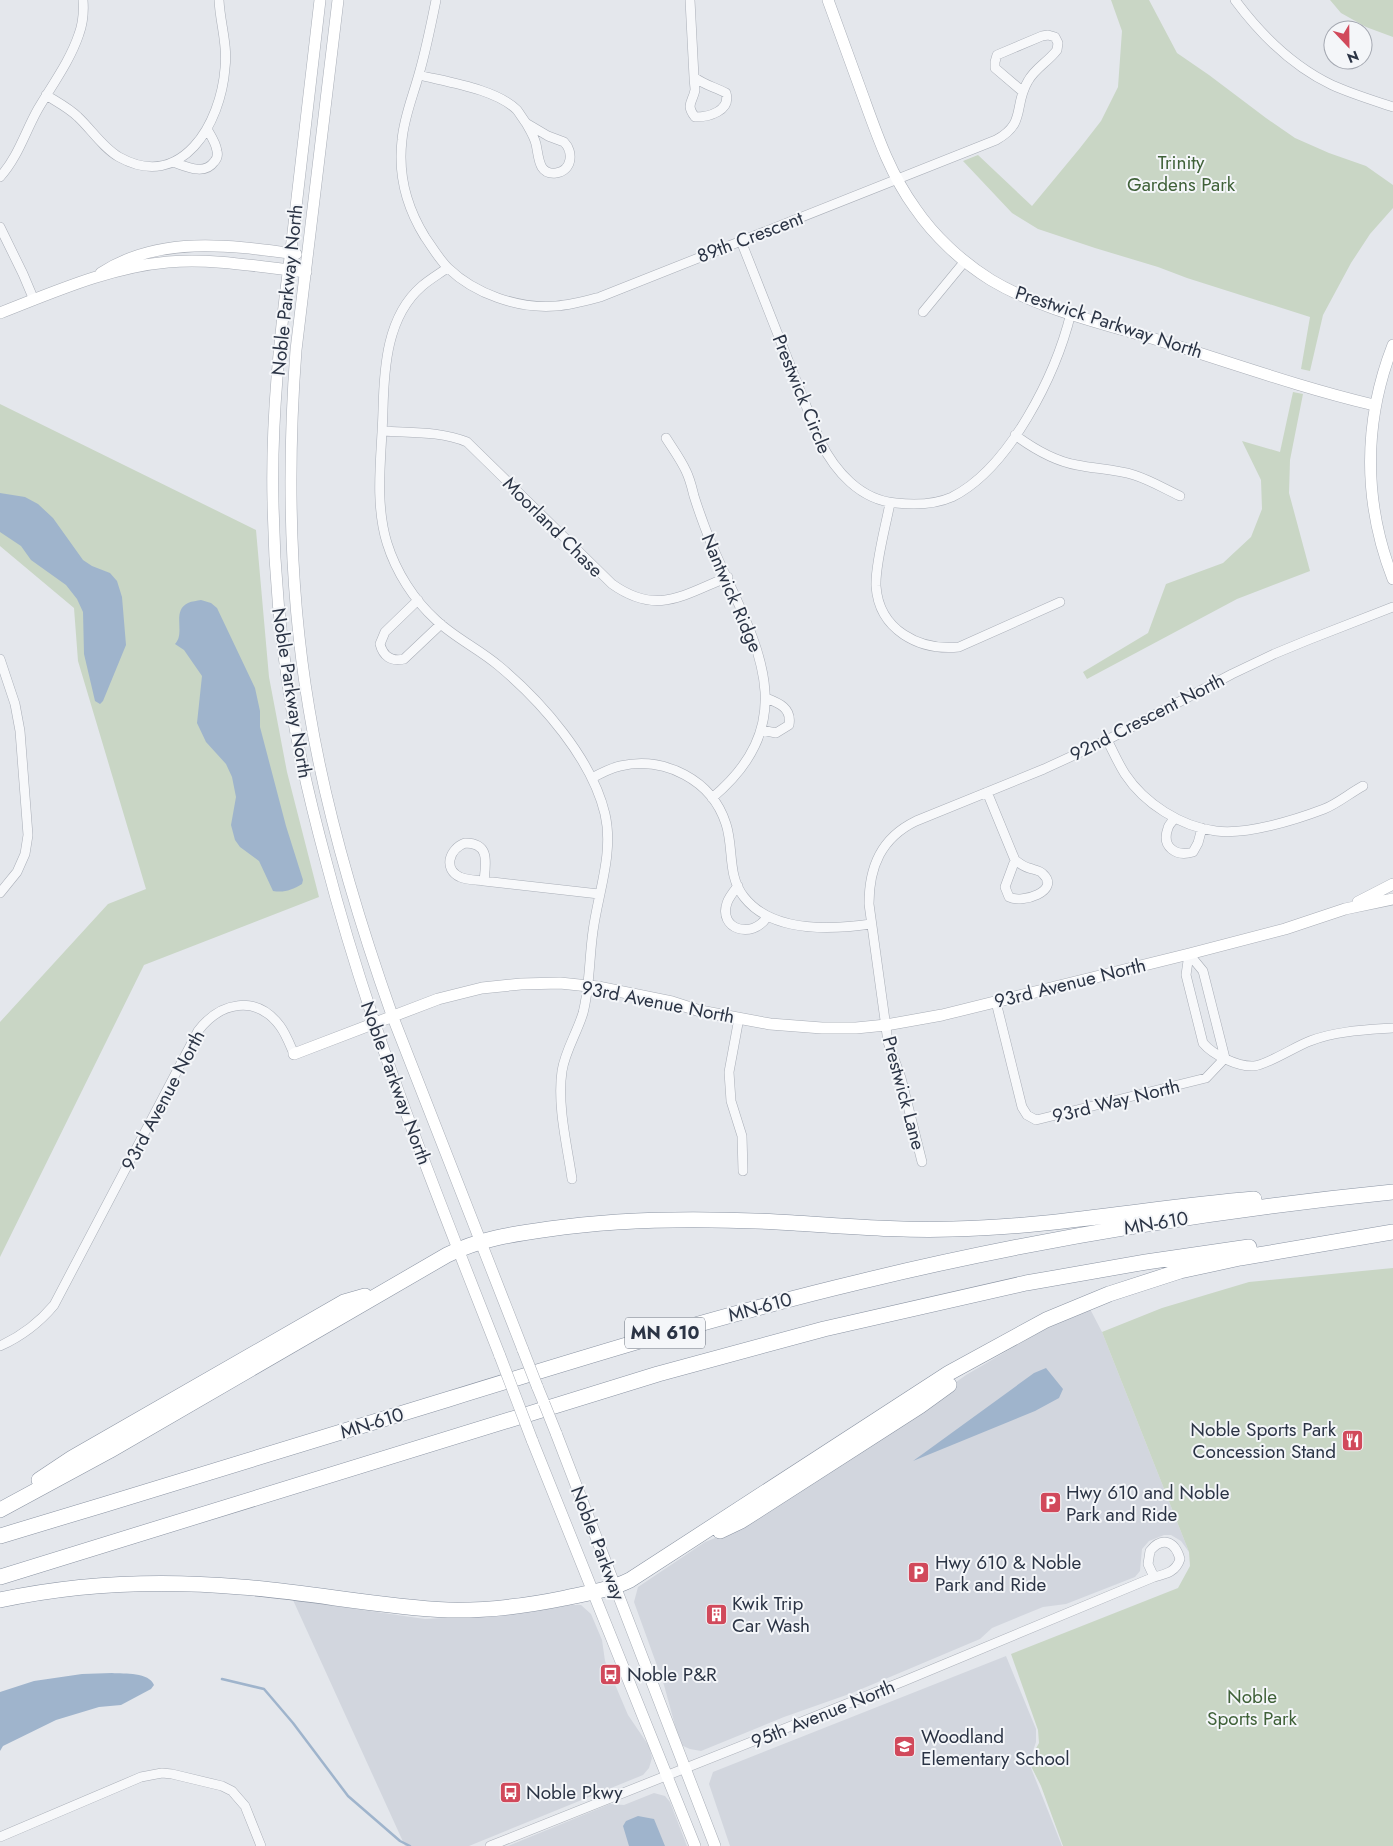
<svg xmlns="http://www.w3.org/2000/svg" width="1393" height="1846" viewBox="0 0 1393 1846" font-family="Jost,sans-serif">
	<rect width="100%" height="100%" fill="#e4e7ec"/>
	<!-- built -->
	<path fill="#d2d6de" d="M 1089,1307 L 1102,1332 L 1189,1552 L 1181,1541 L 1171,1535 L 1164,1535 L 1149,1541 L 1142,1549 L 1140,1571 L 1135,1577 L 1066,1604 L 1043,1607 L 992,1628 L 980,1639 L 852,1693 L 784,1717 L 701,1751 L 690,1749 L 683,1746 L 679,1740 L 664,1685 L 634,1602 L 638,1587 L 705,1542 L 738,1529 L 900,1422 L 966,1375 L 1036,1334 Z
		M 293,1600 L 425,1619 L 504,1615 L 570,1605 L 581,1605 L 591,1614 L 602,1640 L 605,1661 L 628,1715 L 649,1746 L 652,1758 L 649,1768 L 643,1775 L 469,1846 L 405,1846 Z
		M 1006,1656 L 1036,1729 L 1036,1742 L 1029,1763 L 1062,1846 L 730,1846 L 709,1784 L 713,1772 Z
		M 654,1793 L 665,1796 L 670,1802 L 687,1846 L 508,1846 L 610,1804 L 624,1805 Z"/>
	<!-- green -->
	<path fill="#c9d6c5" d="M 1111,0 L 1149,0 L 1177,53 L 1209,75 L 1266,118 L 1295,138 L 1329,153 L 1366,166 L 1393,185 L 1393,208 L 1370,234 L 1351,263 L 1323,315 L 1310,371 L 1301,369 L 1310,317 L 1187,278 L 1158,267 L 1095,248 L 1038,229 L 1012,213 L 963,161 L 978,155 L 1032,206 L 1080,148 L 1101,121 L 1118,87 L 1122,31 Z
		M 1330,0 L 1393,0 L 1393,37 L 1366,27 L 1341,13 Z
		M 1293,392 L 1303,394 L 1290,460 L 1289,493 L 1310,571 L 1237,599 L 1087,679 L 1083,672 L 1148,633 L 1166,584 L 1223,563 L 1251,537 L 1262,509 L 1261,480 L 1242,441 L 1280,452 Z
		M 0,404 L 256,530 L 269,677 L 287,772 L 319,897 L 144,965 L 0,1257 L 0,1022 L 108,904 L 146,889 L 78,661 L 74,608 L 0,546 Z
		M 1393,1268 L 1393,1846 L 1063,1846 L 1041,1786 L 1031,1766 L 1034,1752 L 1039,1743 L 1038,1730 L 1011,1654 L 1178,1588 L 1190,1566 L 1189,1552 L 1102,1332 L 1162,1308 L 1249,1282 Z"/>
	<!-- water -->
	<path fill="#9fb4cc" d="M 0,493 L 25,497 L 38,504 L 53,518 L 83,560 L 92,566 L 110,573 L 117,581 L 122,597 L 126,645 L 103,701 L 100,704 L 95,701 L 84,654 L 83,612 L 77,599 L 66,585 L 31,560 L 21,546 L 0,532 Z
		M 201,600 L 211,603 L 217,608 L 255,688 L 260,711 L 260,727 L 286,826 L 303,880 L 302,884 C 292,890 284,893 273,891 L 259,861 L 240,847 L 235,840 L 231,825 L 236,797 L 232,777 L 226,764 L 206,742 L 197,723 L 202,676 L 184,650 L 175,644 C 186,633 171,611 188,603 C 192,601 197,601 201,600 Z
		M 1046,1368 L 1063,1389 L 1059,1398 L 1035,1411 L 913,1461 L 1034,1373 Z
		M 112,1673 C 125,1674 149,1672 154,1685 L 151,1689 L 121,1705 L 99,1707 L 56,1720 L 3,1746 L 0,1751 L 0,1692 L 34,1681 L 82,1674 Z
		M 638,1816 L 654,1819 L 665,1846 L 629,1846 L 623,1826 L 626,1821 Z"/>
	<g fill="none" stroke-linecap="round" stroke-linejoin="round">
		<!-- stream -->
		<path stroke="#9fb4cc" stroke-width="2.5" d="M 222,1679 L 264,1689 L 293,1723 L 348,1796 L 400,1841 L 410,1846"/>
		<defs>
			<path id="street" d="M 436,0 C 431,25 426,50 419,74 C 413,96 404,117 402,140 C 398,174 407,208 425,237 C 432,247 439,259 448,268 C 475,294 518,309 556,306 C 571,305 585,301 600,297 L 996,140 C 1027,123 1013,106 1028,81 C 1035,68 1048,62 1057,50 L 1058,43 L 1055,37 L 1048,35 L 1042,36 L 997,55 L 995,62 L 995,68 L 1022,91
				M 690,0 L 694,77 C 694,81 695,86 695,90 C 693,102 685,104 695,117 C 709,117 731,111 726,93 C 715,87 704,85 694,77
				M 1235,0 C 1261,35 1292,66 1332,85 C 1352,94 1372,100 1393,107
				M 419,75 C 447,82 496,89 517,110 C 520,114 523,119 526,123
				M 46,95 C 57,102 69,108 78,117 C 91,129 103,148 119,157 C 182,192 221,123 225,68 C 228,45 220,23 219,0
				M 526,123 L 548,136 L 564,142 C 574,152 572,171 556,173 C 538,175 539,157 536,144 C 534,136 530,130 526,123 Z
				M 173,162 C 185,166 204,176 214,162 C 217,159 218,155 217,151 C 216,143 211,136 207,129
				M 0,177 C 18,157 25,132 38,109 C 52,85 70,61 79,34 C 83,23 84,12 83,0
				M 0,227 L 23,274 L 34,300
				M 741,241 L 820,441 C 835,471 860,500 896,503 C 914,505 934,505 952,497 C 1010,468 1056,374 1071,313
				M 447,268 C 439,274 430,279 422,286 C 387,316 384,367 383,410 C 382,453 374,501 387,543 C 396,572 414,600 436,620 C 455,638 479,649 499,666 C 542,702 592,759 605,814 C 614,853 598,893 593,931 C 589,959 590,986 583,1013 C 577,1033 565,1051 562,1071 C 557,1105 567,1145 572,1179
				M 923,312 L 965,261
				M 383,431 C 411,433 440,431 467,442 L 612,584 C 657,616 683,595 728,577
				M 1015,435 C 1034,449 1054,461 1077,465 C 1096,469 1115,469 1134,475 C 1150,480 1165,489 1180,496
				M 666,438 C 673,449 681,460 686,471 C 690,479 692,488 694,496 C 699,512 705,528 711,543 C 750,635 810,716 712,798
				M 890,503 C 886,525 875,564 876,586 C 879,630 919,651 959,647 L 1060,602
				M 418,600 L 385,632 L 380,644 C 383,656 391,662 404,659 L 441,624
				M 0,659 L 15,704 L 20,731 L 28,835 L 25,854 L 17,872 L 0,893
				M 761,730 L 776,733 L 789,725 C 792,708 779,703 766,698
				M 1107,740 C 1113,751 1118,763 1125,774 C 1144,803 1181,827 1216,831 C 1247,835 1295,820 1324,809 C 1337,804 1350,793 1363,786
				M 592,778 C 601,773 611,768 620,766 C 665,756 712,780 726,824 C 734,848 727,876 744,897 C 772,933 830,930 871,924
				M 987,792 L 1015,860
				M 1175,818 C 1173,821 1169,824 1168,828 C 1161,847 1176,857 1193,852 L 1198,843 L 1202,828
				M 465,843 C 490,843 486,862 484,881 C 476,880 467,880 460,877 C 443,869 449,849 465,843 Z
				M 1015,860 C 1019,863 1024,867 1029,868 C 1034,870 1040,870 1043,874 C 1061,891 1022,904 1009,897 L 1005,887 Z
				M 484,881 L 599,894
				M 738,886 C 734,891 729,897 727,903 C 718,929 752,940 767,917
				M 1189,954 L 1186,975 L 1203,1043 C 1213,1055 1238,1067 1254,1066 C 1267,1065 1296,1046 1310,1041 C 1336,1031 1365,1030 1393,1028
				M 1189,954 L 1203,971 L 1225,1058
				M 996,1002 L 1022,1107 L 1027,1115 L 1036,1120 L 1206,1078 L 1225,1058
				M 739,1018 L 729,1072 L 731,1101 L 742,1136 L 743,1171
				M 922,1162 L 901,1078 L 888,1042 L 869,904 C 869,867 881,838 916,821 L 1044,769 L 1107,740 L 1232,674 L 1274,654 L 1308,640 L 1393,607
				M 0,1346 C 22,1336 39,1323 54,1305 L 198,1031 C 220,1002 256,994 280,1026 C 286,1034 290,1045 294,1054
				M 0,1837 L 141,1777 L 162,1773 L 172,1774 L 222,1786 L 232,1791 L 245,1806 L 261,1846
				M 490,1846 L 904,1681 L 1154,1577 C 1166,1574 1176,1572 1180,1559 C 1175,1541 1162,1536 1150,1551 L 1148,1564 L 1154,1577"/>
			<path id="secondary" d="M 320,0 C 310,83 301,167 291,250 C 280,334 271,418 273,502 C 274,569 280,637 291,704 C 299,757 312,809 326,861 C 370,1031 436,1193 500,1356
				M 338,0 L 296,350 C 287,470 289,590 309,709 C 326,813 357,916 392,1015 L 523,1350
				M 828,0 C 840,33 852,66 864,99 C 878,138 891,175 915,208 C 934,236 962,262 991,280 C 1041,310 1106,324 1161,341 C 1232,363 1302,388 1374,405
				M 101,273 C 160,235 229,245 296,254
				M 0,313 C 54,292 110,267 168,262 C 214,258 260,267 306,272
				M 1393,345 C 1363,422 1363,502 1393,579
				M 1358,902 L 1393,884
				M 294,1054 L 438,999 L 482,988 L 521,984 L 560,983 L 598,987 L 672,1002 L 700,1011 L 770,1024 L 822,1028 L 856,1028 L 886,1025 L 942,1015 L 1189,954 L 1285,929 L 1345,909 L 1393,899
				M 537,1386 L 544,1403
				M 556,1433 L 715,1846
				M 532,1440 L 695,1846"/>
			<path id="highway" d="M 39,1480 L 72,1458 L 344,1302 L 365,1296
				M 0,1510 L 109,1451 L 447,1255 C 479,1239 513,1234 549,1229 C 625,1218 701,1218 777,1222 C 836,1225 895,1231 953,1229 C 1054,1227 1154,1207 1254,1199
				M 720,1531 L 741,1521 L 920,1406 L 949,1385
				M 0,1536 C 150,1491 300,1445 449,1399 C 585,1357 721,1315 859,1282 C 1035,1239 1213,1210 1393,1192
				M 0,1577 L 658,1374 L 824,1329 L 1026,1283 L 1146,1262 L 1249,1247
				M 0,1600 C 79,1583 160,1580 241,1587 C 310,1592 379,1607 448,1610 C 487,1611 526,1606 565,1598 C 587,1593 610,1590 630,1580 L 949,1373 L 1046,1320 L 1109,1294 L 1180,1271 L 1240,1258 L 1393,1232"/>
		</defs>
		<!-- street casing -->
		<use href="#street" stroke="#a9aeb7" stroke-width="10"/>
		<!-- secondary casing -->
		<use href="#secondary" stroke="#a9aeb7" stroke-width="12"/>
		<!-- highway casing -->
		<use href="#highway" stroke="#8b94a3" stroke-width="16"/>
		<!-- street -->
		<use href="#street" stroke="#f7f8fa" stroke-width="9"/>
		<!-- secondary -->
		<use href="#secondary" stroke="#fff" stroke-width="11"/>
		<!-- highway -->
		<use href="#highway" stroke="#fff" stroke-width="15"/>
		<defs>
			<path id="secondary-bridge" d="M 523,1350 L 537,1386
				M 500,1356 L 532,1440
				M 544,1403 L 556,1433"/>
		</defs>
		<!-- secondary-bridge casing -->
		<use href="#secondary-bridge" stroke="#a9aeb7" stroke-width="12" stroke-linecap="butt"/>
		<!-- secondary-bridge -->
		<use href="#secondary-bridge" stroke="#fff" stroke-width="11"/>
	</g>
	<!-- icons -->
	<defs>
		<symbol id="restaurant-square" viewBox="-11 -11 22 22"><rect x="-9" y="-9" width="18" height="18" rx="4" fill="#d1495b" stroke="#f4f6f9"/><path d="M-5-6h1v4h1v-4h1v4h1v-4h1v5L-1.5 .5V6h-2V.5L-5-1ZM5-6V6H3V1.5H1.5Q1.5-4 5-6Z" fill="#fff"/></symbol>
		<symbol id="parking-square" viewBox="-11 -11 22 22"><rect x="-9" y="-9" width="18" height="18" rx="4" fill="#d1495b" stroke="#f4f6f9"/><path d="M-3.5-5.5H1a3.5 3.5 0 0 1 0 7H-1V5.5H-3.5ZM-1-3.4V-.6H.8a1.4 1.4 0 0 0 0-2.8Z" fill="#fff"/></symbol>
		<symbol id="building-square" viewBox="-11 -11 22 22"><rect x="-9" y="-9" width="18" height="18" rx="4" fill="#d1495b" stroke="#f4f6f9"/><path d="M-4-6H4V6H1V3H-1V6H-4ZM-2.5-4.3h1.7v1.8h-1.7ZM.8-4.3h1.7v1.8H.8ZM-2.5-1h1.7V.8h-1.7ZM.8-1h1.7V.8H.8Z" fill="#fff"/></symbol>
		<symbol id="bus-square" viewBox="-11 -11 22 22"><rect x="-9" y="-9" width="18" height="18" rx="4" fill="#d1495b" stroke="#f4f6f9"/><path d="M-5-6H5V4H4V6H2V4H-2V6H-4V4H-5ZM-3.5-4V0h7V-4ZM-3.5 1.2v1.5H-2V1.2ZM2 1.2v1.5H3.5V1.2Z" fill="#fff"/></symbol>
		<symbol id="school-square" viewBox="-11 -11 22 22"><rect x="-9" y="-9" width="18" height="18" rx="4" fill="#d1495b" stroke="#f4f6f9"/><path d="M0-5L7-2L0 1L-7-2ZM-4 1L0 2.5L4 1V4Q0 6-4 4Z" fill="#fff"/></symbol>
	</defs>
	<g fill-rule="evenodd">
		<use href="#restaurant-square" x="1340" y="1428" width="25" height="25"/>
		<use href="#parking-square" x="1038" y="1490" width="25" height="25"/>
		<use href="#parking-square" x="906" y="1560" width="25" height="25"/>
		<use href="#building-square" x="704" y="1602" width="25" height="25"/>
		<use href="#bus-square" x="598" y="1662" width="25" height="25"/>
		<use href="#school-square" x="892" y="1734" width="25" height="25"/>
		<use href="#bus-square" x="498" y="1780" width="25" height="25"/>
	</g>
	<g text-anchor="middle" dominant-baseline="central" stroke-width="4" stroke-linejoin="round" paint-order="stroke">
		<!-- shield labels -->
		<rect fill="#f4f6f9" stroke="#676e7b" stroke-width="1" x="625" y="1317.5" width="80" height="31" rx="4"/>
		<g font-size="18" font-weight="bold" fill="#2b3445">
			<text x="665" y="1333">MN 610</text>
		</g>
		<!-- park labels -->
		<g font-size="19" fill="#3f6138" stroke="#f4f6f9">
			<text x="1181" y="162">Trinity<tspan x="1181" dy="22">Gardens Park</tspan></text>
			<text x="1252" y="1696">Noble<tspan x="1252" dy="22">Sports Park</tspan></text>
		</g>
		<!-- street labels -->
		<g font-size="19" fill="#2b3445" stroke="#f4f6f9">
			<text transform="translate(750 237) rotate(-21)">89th Crescent</text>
			<text transform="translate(287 290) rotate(-84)">Noble Parkway North</text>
			<text transform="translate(1109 322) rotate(18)">Prestwick Parkway North</text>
			<text transform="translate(802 394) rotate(68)">Prestwick Circle</text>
			<text transform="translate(553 527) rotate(45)">Moorland Chase</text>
			<text transform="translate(732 593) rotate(67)">Nantwick Ridge</text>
			<text transform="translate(292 693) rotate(81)">Noble Parkway North</text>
			<text transform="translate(1147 717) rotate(-27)">92nd Crescent North</text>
			<text transform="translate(1070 983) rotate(-14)">93rd Avenue North</text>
			<text transform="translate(658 1002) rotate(11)">93rd Avenue North</text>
			<text transform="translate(396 1083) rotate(70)">Noble Parkway North</text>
			<text transform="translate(904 1093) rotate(75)">Prestwick Lane</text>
			<text transform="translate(163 1100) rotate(-62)">93rd Avenue North</text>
			<text transform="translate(1116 1101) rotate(-14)">93rd Way North</text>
			<text transform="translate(1156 1223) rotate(-9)">MN-610</text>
			<text transform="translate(760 1307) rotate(-15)">MN-610</text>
			<text transform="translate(372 1423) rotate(-17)">MN-610</text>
			<text transform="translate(598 1543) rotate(69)">Noble Parkway</text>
			<text transform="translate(823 1714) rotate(-22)">95th Avenue North</text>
		</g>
		<!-- poi labels -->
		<g font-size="19" fill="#2b3445" stroke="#f4f6f9" text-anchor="start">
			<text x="1336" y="1429" text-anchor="end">Noble Sports Park<tspan x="1336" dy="22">Concession Stand</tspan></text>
			<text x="1066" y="1492">Hwy 610 and Noble<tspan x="1066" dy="22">Park and Ride</tspan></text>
			<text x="935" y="1562">Hwy 610 &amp; Noble<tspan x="935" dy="22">Park and Ride</tspan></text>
			<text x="732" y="1603">Kwik Trip<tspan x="732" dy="22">Car Wash</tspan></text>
			<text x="627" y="1674">Noble P&amp;R</text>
			<text x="921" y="1736">Woodland<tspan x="921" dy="22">Elementary School</tspan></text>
			<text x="526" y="1792">Noble Pkwy</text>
		</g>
	</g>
	<!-- north arrow -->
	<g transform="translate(1348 45) rotate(158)"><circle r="24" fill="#f4f6f9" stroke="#a4a8b1"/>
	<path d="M0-4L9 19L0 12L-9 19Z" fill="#d1495b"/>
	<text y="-8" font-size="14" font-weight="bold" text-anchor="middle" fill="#2b3445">N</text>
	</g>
</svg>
